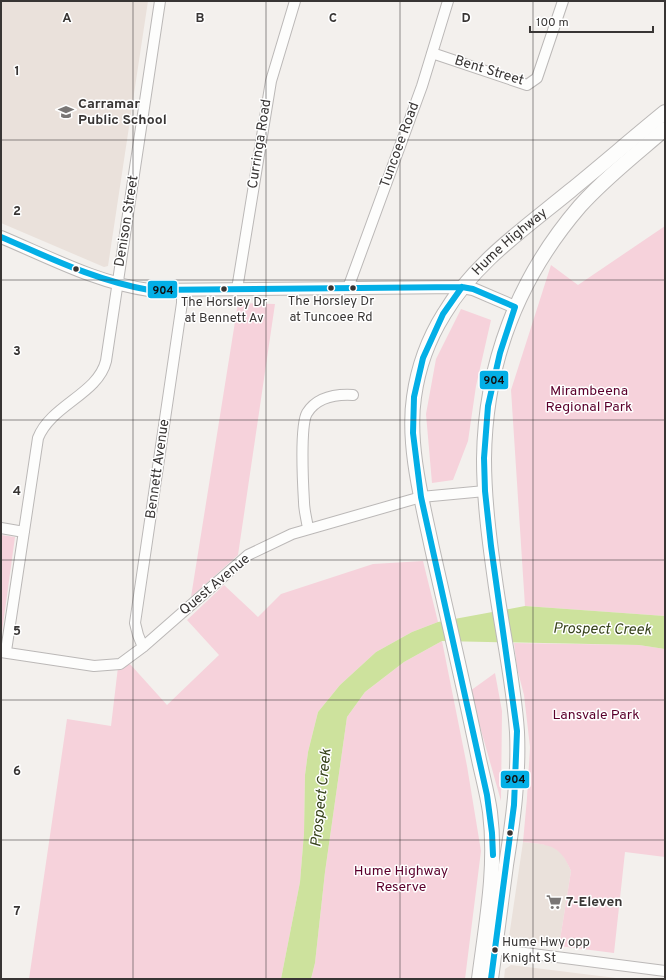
<svg xmlns="http://www.w3.org/2000/svg" width="666" height="980" viewBox="0 0 666 980" font-family="Overpass,sans-serif">
	<rect width="100%" height="100%" fill="#f3f0ed"/>
	<!-- built -->
	<path fill="#eae1db" d="M 1,1 L 148,1 L 108,266 L 104,267 L 1,223 Z
		M 523,842 L 550,845 L 561,852 L 567,862 L 571,871 L 559,946 L 509,937 Z
		M 511,965 L 624,979 L 504,979 L 505,969 Z"/>
	<!-- green -->
	<path fill="#f6d2db" d="M 665,226 L 665,616 L 525,606 L 511,390 L 551,265 L 578,285 Z
		M 238,303 L 275,304 L 238,555 L 191,597 Z
		M 461,309 L 491,320 L 476,386 L 468,441 L 453,480 L 432,483 L 426,414 L 436,359 Z
		M 1,535 L 15,537 L 1,639 Z
		M 423,561 L 438,622 L 412,632 L 376,652 L 340,685 L 318,712 L 308,752 L 305,775 L 304,833 L 300,882 L 281,979 L 29,979 L 67,719 L 111,726 L 118,667 L 130,664 L 167,705 L 219,655 L 187,620 L 224,585 L 258,617 L 281,594 L 373,564 Z
		M 442,641 L 467,766 L 481,851 L 465,979 L 311,979 L 315,963 L 325,872 L 347,717 L 365,692 L 404,662 Z
		M 514,643 L 639,645 L 665,649 L 665,857 L 625,852 L 614,953 L 559,946 L 571,871 C 560,844 549,845 523,842 L 527,798 L 530,747 L 524,695 L 517,668 Z
		M 495,673 L 502,711 L 501,801 L 470,691 Z"/>
	<!-- water -->
	<path fill="#cde29d" d="M 525,606 L 665,616 L 665,649 L 639,645 L 442,641 L 404,662 L 365,692 L 347,717 L 325,872 L 315,963 L 311,979 L 281,979 L 300,882 L 304,833 L 305,775 L 308,752 L 318,712 L 340,685 L 376,652 L 412,632 L 438,622 Z"/>
	<g fill="none" stroke-linecap="round" stroke-linejoin="round">
		<defs>
			<path id="minor" d="M 432,53 L 527,85 L 537,78 L 563,1
				M 348,288 L 422,86 L 448,1
				M 237,289 L 271,81 L 295,1
				M 1,528 L 24,532
				M 308,529 C 307,520 304,511 304,502 C 303,485 300,425 307,413 C 317,397 335,394 353,395
				M 143,647 L 138,635 L 135,623 L 182,303 L 182,290
				M 6,651 L 38,438 C 51,405 98,394 106,361 L 160,1
				M 1,652 L 94,666 L 120,664 L 143,647 L 248,555 L 292,534 L 421,497 L 485,491
				M 495,949 L 665,971"/>
			<path id="major" d="M 1,237 C 49,257 97,283 149,290 L 462,287 L 473,289 L 515,307"/>
			<g id="highway">
				<path id="s1" d="M 479,979 C 486,924 497,868 490,812 C 487,791 481,771 477,750 C 463,682 447,615 432,548 C 422,501 407,444 414,397 C 418,368 429,338 444,314 C 474,263 525,228 570,191 C 602,165 633,138 665,112"/>
				<path d="M 491,979 C 496,941 501,903 506,865 C 513,821 519,777 517,732 C 514,684 503,635 496,587 C 490,545 484,501 484,459 C 485,364 518,278 580,206 C 605,178 636,154 665,129"/>
			</g>
		</defs>
		<!-- minor casing -->
		<use href="#minor" stroke="#bbb8b7" stroke-width="12"/>
		<!-- major casing -->
		<use href="#major" stroke="#bbb8b7" stroke-width="14"/>
		<!-- highway casing -->
		<use href="#highway" stroke="#bbb8b7" stroke-width="16"/>
		<!-- minor -->
		<use href="#minor" stroke="#fdfdfc" stroke-width="10"/>
		<!-- major -->
		<use href="#major" stroke="#fdfdfc" stroke-width="12"/>
		<!-- highway -->
		<use href="#highway" stroke="#fdfdfc" stroke-width="14"/>
		<defs>
			<path id="bus-1" d="M 1,237 C 50,258 97,281 149,290 L 462,287 L 473,289 L 515,307 L 500,353 L 488,406 L 484,458 L 485,491 L 491,546 L 517,731 L 514,805 L 491,979
				M 462,287 L 443,314 L 423,358 L 414,397 L 413,433 L 421,497 L 487,795 L 492,833 L 493,855"/>
		</defs>
		<!-- bus-1 casing -->
		<use href="#bus-1" stroke="#fff" stroke-width="9"/>
		<!-- bus-1 -->
		<use href="#bus-1" stroke="#03afe6" stroke-width="6"/>
	</g>
	<!-- grid -->
	<path fill="none" stroke="#383534" stroke-width="1" stroke-opacity="0.55" d="M 133,1 L 133,979M 266,1 L 266,979M 400,1 L 400,979M 533,1 L 533,979M 1,140 L 665,140M 1,280 L 665,280M 1,420 L 665,420M 1,560 L 665,560M 1,700 L 665,700M 1,840 L 665,840"/>
	<!-- icons -->
	<defs>
		<symbol id="school-bare" viewBox="-9 -9 18 18"><path d="M0-5L7-2L0 1L-7-2ZM-4 1L0 2.5L4 1V4Q0 6-4 4Z" fill="#797675" stroke="#fff" stroke-width="2.5" paint-order="stroke"/></symbol>
		<symbol id="supermarket-bare" viewBox="-9 -9 18 18"><path d="M-6-5.5h2.5l.6 2H6L4.5 2H-2.5L-4.4-4H-6ZM-1.5 3.2a1.3 1.3 0 1 0 .1 0ZM3 3.2a1.3 1.3 0 1 0 .1 0Z" fill="#797675" stroke="#fff" stroke-width="2.5" paint-order="stroke"/></symbol>
	</defs>
	<g fill-rule="evenodd">
		<use href="#school-bare" x="55" y="101" width="22" height="22"/>
		<use href="#supermarket-bare" x="543" y="891" width="22" height="22"/>
	</g>
	<!-- markers -->
	<g fill="#383534" stroke="#fff" stroke-width="1.5">
		<circle cx="76" cy="269" r="3.5"/>
		<circle cx="331" cy="288" r="3.5"/>
		<circle cx="353" cy="288" r="3.5"/>
		<circle cx="224" cy="289" r="3.5"/>
		<circle cx="510" cy="833" r="3.5"/>
		<circle cx="495" cy="950" r="3.5"/>
	</g>
	<g text-anchor="middle" dominant-baseline="central" stroke-width="3" stroke-linejoin="round" paint-order="stroke">
		<!-- bus labels -->
		<g font-size="13" fill="#383534" stroke="#fff">
			<text x="331" y="302">The Horsley Dr<tspan x="331" dy="16">at Tuncoee Rd</tspan></text>
			<text x="224" y="303">The Horsley Dr<tspan x="224" dy="16">at Bennett Av</tspan></text>
			<text x="502" y="943" text-anchor="start">Hume Hwy opp<tspan x="502" dy="16">Knight St</tspan></text>
		</g>
		<!-- street labels -->
		<g font-size="14" fill="#383534" stroke="#fff">
			<text transform="translate(489 71) rotate(17)">Bent Street</text>
			<text transform="translate(260 144) rotate(-81)">Curringa Road</text>
			<text transform="translate(400 145) rotate(-70)">Tuncoee Road</text>
			<text transform="translate(127 221) rotate(-81)">Denison Street</text>
			<text stroke="none"><textPath href="#s1" startOffset="778">Hume Highway</textPath></text>
			<text transform="translate(158 469) rotate(-82)">Bennett Avenue</text>
			<text transform="translate(215 585) rotate(-40)">Quest Avenue</text>
		</g>
		<!-- poi labels -->
		<g font-size="14" font-weight="bold" fill="#383534" stroke="#fff" text-anchor="start">
			<text x="78" y="104">Carramar<tspan x="78" dy="16">Public School</tspan></text>
			<text x="566" y="902">7-Eleven</text>
		</g>
		<!-- park labels -->
		<g font-size="14" fill="#5b002c" stroke="#fff">
			<text x="589" y="391">Mirambeena<tspan x="589" dy="16">Regional Park</tspan></text>
			<text x="596" y="715">Lansvale Park</text>
			<text x="401" y="871">Hume Highway<tspan x="401" dy="16">Reserve</tspan></text>
		</g>
		<!-- water labels -->
		<g font-size="15" font-style="italic" fill="#37431b" stroke="#fff">
			<text transform="translate(602 630) rotate(1)">Prospect Creek</text>
			<text transform="translate(322 798) rotate(-84)">Prospect Creek</text>
		</g>
	</g>
	<g font-size="13" text-anchor="middle" font-weight="bold" fill="#383534" stroke="#fff" stroke-width="3" stroke-linejoin="round" paint-order="stroke">
		<text x="67" y="22">A</text>
		<text x="200" y="22">B</text>
		<text x="333" y="22">C</text>
		<text x="466" y="22">D</text>
		<text x="17" y="75">1</text>
		<text x="17" y="215">2</text>
		<text x="17" y="355">3</text>
		<text x="17" y="495">4</text>
		<text x="17" y="635">5</text>
		<text x="17" y="775">6</text>
		<text x="17" y="915">7</text>
	</g>
	<g stroke="#fff" stroke-width="1.5">
		<rect x="147" y="280" width="31" height="19" rx="4" fill="#03afe6"/>
		<rect x="479" y="370" width="30" height="20" rx="4" fill="#03afe6"/>
		<rect x="500" y="770" width="30" height="19" rx="4" fill="#03afe6"/>
	</g>
	<g font-size="11" text-anchor="middle" font-weight="bold" fill="#111">
		<text x="163" y="294">904</text>
		<text x="494" y="384">904</text>
		<text x="515" y="783">904</text>
	</g>
	<!-- border -->
	<rect width="666" height="980" fill="none" stroke="#383534" stroke-width="4"/>
	<!-- scale -->
	<path d="M530 26v6h123v-6" fill="none" stroke="#383534" stroke-width="2"/>
	<text x="536" y="26" font-size="12" fill="#383534" stroke="#ffffff" stroke-width="3" paint-order="stroke">100 m</text>
</svg>
